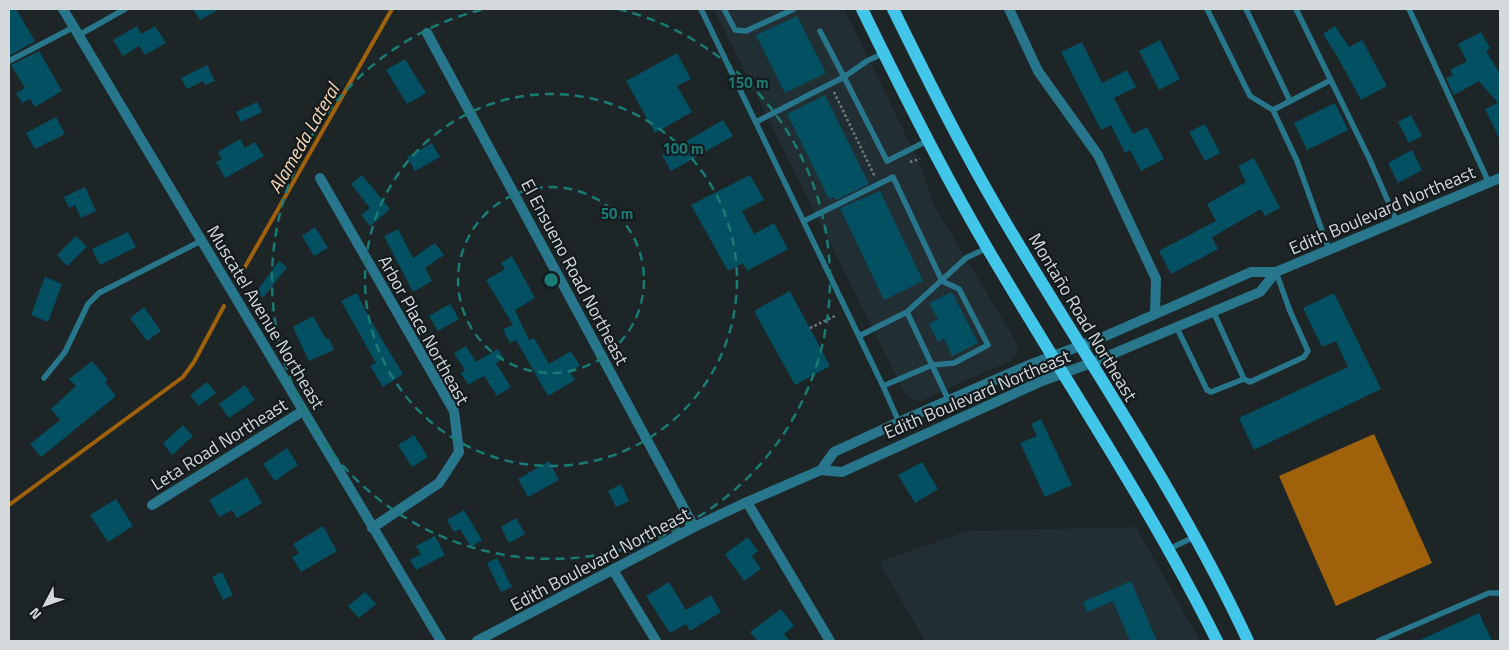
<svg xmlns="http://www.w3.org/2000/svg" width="1509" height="650" viewBox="0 0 1509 650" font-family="'Titillium Web',sans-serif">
	<rect width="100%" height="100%" fill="#1d2527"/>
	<!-- built -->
	<path fill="#212f34" d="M 714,9 L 844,9 L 921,166 L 932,202 L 1018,345 L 1016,354 L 1010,361 L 920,401 L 913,400 L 905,394 Z
		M 1136,527 L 1200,641 L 925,641 L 879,562 L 967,531 Z"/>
	<!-- water -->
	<path fill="#9f610a" d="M 1374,434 L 1432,563 L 1336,606 L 1279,476 Z"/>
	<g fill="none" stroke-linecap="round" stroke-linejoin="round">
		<!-- stream -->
		<path stroke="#9f610a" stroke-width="4" d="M 237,281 L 392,9
			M 9,505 L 183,377 L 194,362 L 224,306"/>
	</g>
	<!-- building -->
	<path fill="#035062" d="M 9,9 L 16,9 L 35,41 L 9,56 Z
		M 193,9 L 220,9 L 200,20 Z
		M 797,16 L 826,73 L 785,93 L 756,35 Z
		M 137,26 L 141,34 L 155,26 L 166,43 L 145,55 L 139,46 L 123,56 L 113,40 Z
		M 1335,26 L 1349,47 L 1362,40 L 1387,86 L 1361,100 L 1337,56 L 1323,34 Z
		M 1481,32 L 1490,48 L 1486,51 L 1500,74 L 1500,140 L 1485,109 L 1498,103 L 1479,81 L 1454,95 L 1446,78 L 1453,75 L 1450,70 L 1467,61 L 1458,44 Z
		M 1160,40 L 1180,79 L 1159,90 L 1139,51 Z
		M 1082,42 L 1102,83 L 1127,70 L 1136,87 L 1114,98 L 1133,134 L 1147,127 L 1164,159 L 1141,171 L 1130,150 L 1125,153 L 1111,125 L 1101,130 L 1061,52 Z
		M 39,51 L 62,91 L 35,107 L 30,99 L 22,103 L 16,93 L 25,88 L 11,65 Z
		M 677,53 L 691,79 L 677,86 L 692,112 L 655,133 L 626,81 Z
		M 405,59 L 426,93 L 407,104 L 386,70 Z
		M 207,65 L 215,81 L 205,85 L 203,81 L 187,89 L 181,78 Z
		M 825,95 L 869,184 L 836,200 L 834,197 L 829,199 L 787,114 Z
		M 257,102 L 262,112 L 241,122 L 236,112 Z
		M 1335,103 L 1348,130 L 1307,150 L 1294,123 Z
		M 1411,115 L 1422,136 L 1409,143 L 1398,122 Z
		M 56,117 L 65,134 L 35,149 L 26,133 Z
		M 723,120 L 733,136 L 671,171 L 662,155 Z
		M 1205,124 L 1220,153 L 1205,161 L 1189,132 Z
		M 240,139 L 245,148 L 255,142 L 264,156 L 225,178 L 216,162 L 222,159 L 218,152 Z
		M 432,143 L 440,157 L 415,171 L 407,157 Z
		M 1412,150 L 1422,170 L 1398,183 L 1388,163 Z
		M 1254,158 L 1280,208 L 1265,216 L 1261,209 L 1212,237 L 1218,249 L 1171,274 L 1159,251 L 1216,221 L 1207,204 L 1246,182 L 1238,166 Z
		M 362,175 L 390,209 L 370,226 L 361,215 L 370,208 L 351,184 Z
		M 750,175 L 764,200 L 742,211 L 754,234 L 774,223 L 788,249 L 747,271 L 743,263 L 728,271 L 691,205 Z
		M 85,187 L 96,211 L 81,218 L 75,205 L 69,208 L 64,197 Z
		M 880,191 L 923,281 L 884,300 L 840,208 Z
		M 315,227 L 328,248 L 314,256 L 302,236 Z
		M 398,229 L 413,258 L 435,243 L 444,255 L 425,268 L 432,281 L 413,292 L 384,236 Z
		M 128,232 L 136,247 L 100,265 L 92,249 Z
		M 76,236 L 87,247 L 67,266 L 57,255 Z
		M 512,256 L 535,298 L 515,310 L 529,340 L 534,338 L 549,364 L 571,351 L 580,366 L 570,372 L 575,380 L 548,396 L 516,340 L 510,343 L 503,329 L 513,325 L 486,280 L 505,269 L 501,263 Z
		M 279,261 L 287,267 L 263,298 L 256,292 Z
		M 45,277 L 62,284 L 48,322 L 31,315 Z
		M 790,291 L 830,366 L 795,385 L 754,311 Z
		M 952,292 L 978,343 L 952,356 L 944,338 L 938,342 L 929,324 L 938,319 L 929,303 Z
		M 357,293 L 368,316 L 403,374 L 383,387 L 370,366 L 376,363 L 341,301 Z
		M 1334,293 L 1381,389 L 1254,450 L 1239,418 L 1348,367 L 1336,341 L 1322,347 L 1303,308 Z
		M 450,304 L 459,319 L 438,331 L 429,316 Z
		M 144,307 L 161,331 L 147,341 L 130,318 Z
		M 313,316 L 326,339 L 329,338 L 334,350 L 309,361 L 293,327 Z
		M 466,346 L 476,362 L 498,349 L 504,358 L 496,363 L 511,387 L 497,396 L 484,376 L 468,385 L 461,373 L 465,370 L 454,353 Z
		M 92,361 L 108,380 L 105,382 L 116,396 L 41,457 L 30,444 L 60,420 L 51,409 L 76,386 L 69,379 Z
		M 207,382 L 216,393 L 199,406 L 190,395 Z
		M 245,385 L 255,400 L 229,418 L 219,404 Z
		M 1041,419 L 1072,485 L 1045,497 L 1020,443 L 1037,436 L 1031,424 Z
		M 183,425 L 193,436 L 172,455 L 163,443 Z
		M 414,435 L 428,457 L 412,467 L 398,445 Z
		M 287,448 L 298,465 L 275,481 L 263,464 Z
		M 549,461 L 559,480 L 528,497 L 518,479 Z
		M 922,462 L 938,489 L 915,503 L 898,475 Z
		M 247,477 L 262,503 L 237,518 L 232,510 L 219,517 L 209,500 Z
		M 621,484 L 629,501 L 616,507 L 608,491 Z
		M 116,499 L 133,526 L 108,542 L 90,515 Z
		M 464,510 L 482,540 L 471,547 L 460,529 L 454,532 L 447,520 Z
		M 516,518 L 525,534 L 509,543 L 501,527 Z
		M 323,526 L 337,551 L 301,572 L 292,557 L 299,553 L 293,544 Z
		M 435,536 L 445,555 L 416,570 L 410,560 L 421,554 L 416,546 Z
		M 748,537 L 758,551 L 752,556 L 761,569 L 744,581 L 725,554 Z
		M 497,558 L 512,587 L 501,592 L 487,563 Z
		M 222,572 L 233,595 L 223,600 L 212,577 Z
		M 1131,581 L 1157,641 L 1130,641 L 1113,601 L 1087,612 L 1083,602 Z
		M 669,582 L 686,610 L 711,595 L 721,612 L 690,631 L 686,624 L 670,633 L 646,596 Z
		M 365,592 L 376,604 L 359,618 L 348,606 Z
		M 781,609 L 794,626 L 784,634 L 790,641 L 757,641 L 750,632 Z
		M 1479,613 L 1492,641 L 1418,641 Z"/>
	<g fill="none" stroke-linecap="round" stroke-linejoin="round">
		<!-- path -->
		<path stroke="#747b7d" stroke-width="2.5" stroke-dasharray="2.5 2.5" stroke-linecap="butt" d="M 834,92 L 875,177
			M 910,162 L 920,159
			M 810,328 L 837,315"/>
		<!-- service -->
		<path stroke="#28768b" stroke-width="5.5" d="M 701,9 L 883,386
			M 724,9 L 735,30 L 746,31 L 794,9
			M 1207,9 L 1250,96 L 1273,110 L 1297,161 L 1329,250
			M 1246,9 L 1290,101
			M 1296,9 L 1370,160 L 1397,222
			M 1409,9 L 1489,183
			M 79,35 L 125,9
			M 884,53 L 867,61 L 844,77 L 887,161 L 927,141
			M 9,61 L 74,27
			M 1273,110 L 1331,80
			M 756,122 L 844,77 L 820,31
			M 804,221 L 893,177 L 942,281 L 959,289 L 988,345 L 954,363 L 932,365 L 907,312 L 966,258 L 987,248
			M 1213,311 L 1244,379 L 1250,382 L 1304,357 L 1308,351 L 1290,311 L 1276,272
			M 1176,326 L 1207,390 L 1211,392 L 1244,379
			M 859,336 L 907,312
			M 44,378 L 65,352 L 88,304 L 99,293 L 201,241
			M 899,422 L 883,386 L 932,365 L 948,399
			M 1169,549 L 1194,537
			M 1378,641 L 1489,593 L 1500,593"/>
		<!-- minor -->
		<path stroke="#28768b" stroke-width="10" d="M 63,9 L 441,641
			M 1009,9 L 1038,71 L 1098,155 L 1156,279 L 1155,314
			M 427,33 L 694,527
			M 320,178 L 454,411 L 459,452 L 439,483 L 372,528
			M 747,502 L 830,641
			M 152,505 L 303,411
			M 613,570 L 656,641"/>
		<!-- tertiary -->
		<path stroke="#28768b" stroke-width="10" d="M 821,470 L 834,452 L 899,422 L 1029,365 L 1101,338 L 1251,272 L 1276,272 L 1500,178
			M 477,641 L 694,527 L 747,502 L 821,470 L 842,472 L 1042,381 L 1091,363 L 1260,292 L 1276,272"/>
		<!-- primary -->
		<path stroke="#41c5e8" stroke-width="12" d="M 862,9 C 901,89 941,169 986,246 C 1063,378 1149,504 1217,641
			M 893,9 C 927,78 961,147 1000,213 C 1083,355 1179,492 1248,641"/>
	</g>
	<!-- distance rings -->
	<g fill="none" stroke="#197b73" stroke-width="2.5" stroke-dasharray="9 6">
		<circle cx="551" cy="280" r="93"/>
		<circle cx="551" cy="280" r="186"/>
		<path d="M618 9A279 279 0 1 1 484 9"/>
	</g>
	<g text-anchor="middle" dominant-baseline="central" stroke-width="4.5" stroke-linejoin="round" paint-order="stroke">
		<!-- street labels -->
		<g font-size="18" fill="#d4d9db" stroke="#141b1e">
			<text transform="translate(1382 210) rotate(-23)">Edith Boulevard Northeast</text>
			<text transform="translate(575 272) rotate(62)">El Ensueno Road Northeast</text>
			<text transform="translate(266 317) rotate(59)">Muscatel Avenue Northeast</text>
			<text transform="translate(1083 317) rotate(59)">Montaño Road Northeast</text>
			<text transform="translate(424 330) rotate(61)">Arbor Place Northeast</text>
			<text transform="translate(977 394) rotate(-23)">Edith Boulevard Northeast</text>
			<text transform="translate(219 444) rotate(-32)">Leta Road Northeast</text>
			<text transform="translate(600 559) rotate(-28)">Edith Boulevard Northeast</text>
		</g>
		<!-- water labels -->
		<g font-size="19" font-style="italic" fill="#fad6b4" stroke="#141b1e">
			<text transform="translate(303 138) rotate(-60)">Alameda Lateral</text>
		</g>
	</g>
	<circle cx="551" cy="280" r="8" fill="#197b73" stroke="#141b1e" stroke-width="2.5"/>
	<g font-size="15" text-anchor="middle" font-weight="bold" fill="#197b73" stroke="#141b1e" stroke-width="4.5" stroke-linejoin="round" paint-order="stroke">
		<text x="748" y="88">150 m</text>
		<text x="683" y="154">100 m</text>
		<text x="617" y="219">50 m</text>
	</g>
	<!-- border -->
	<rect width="1509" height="650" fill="none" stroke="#d4d9db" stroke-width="20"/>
	<!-- north arrow -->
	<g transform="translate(45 605) rotate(229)" stroke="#141b1e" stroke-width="4" paint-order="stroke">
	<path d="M0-4L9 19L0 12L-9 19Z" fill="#d4d9db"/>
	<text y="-8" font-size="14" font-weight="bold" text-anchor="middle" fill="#d4d9db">N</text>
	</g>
</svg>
